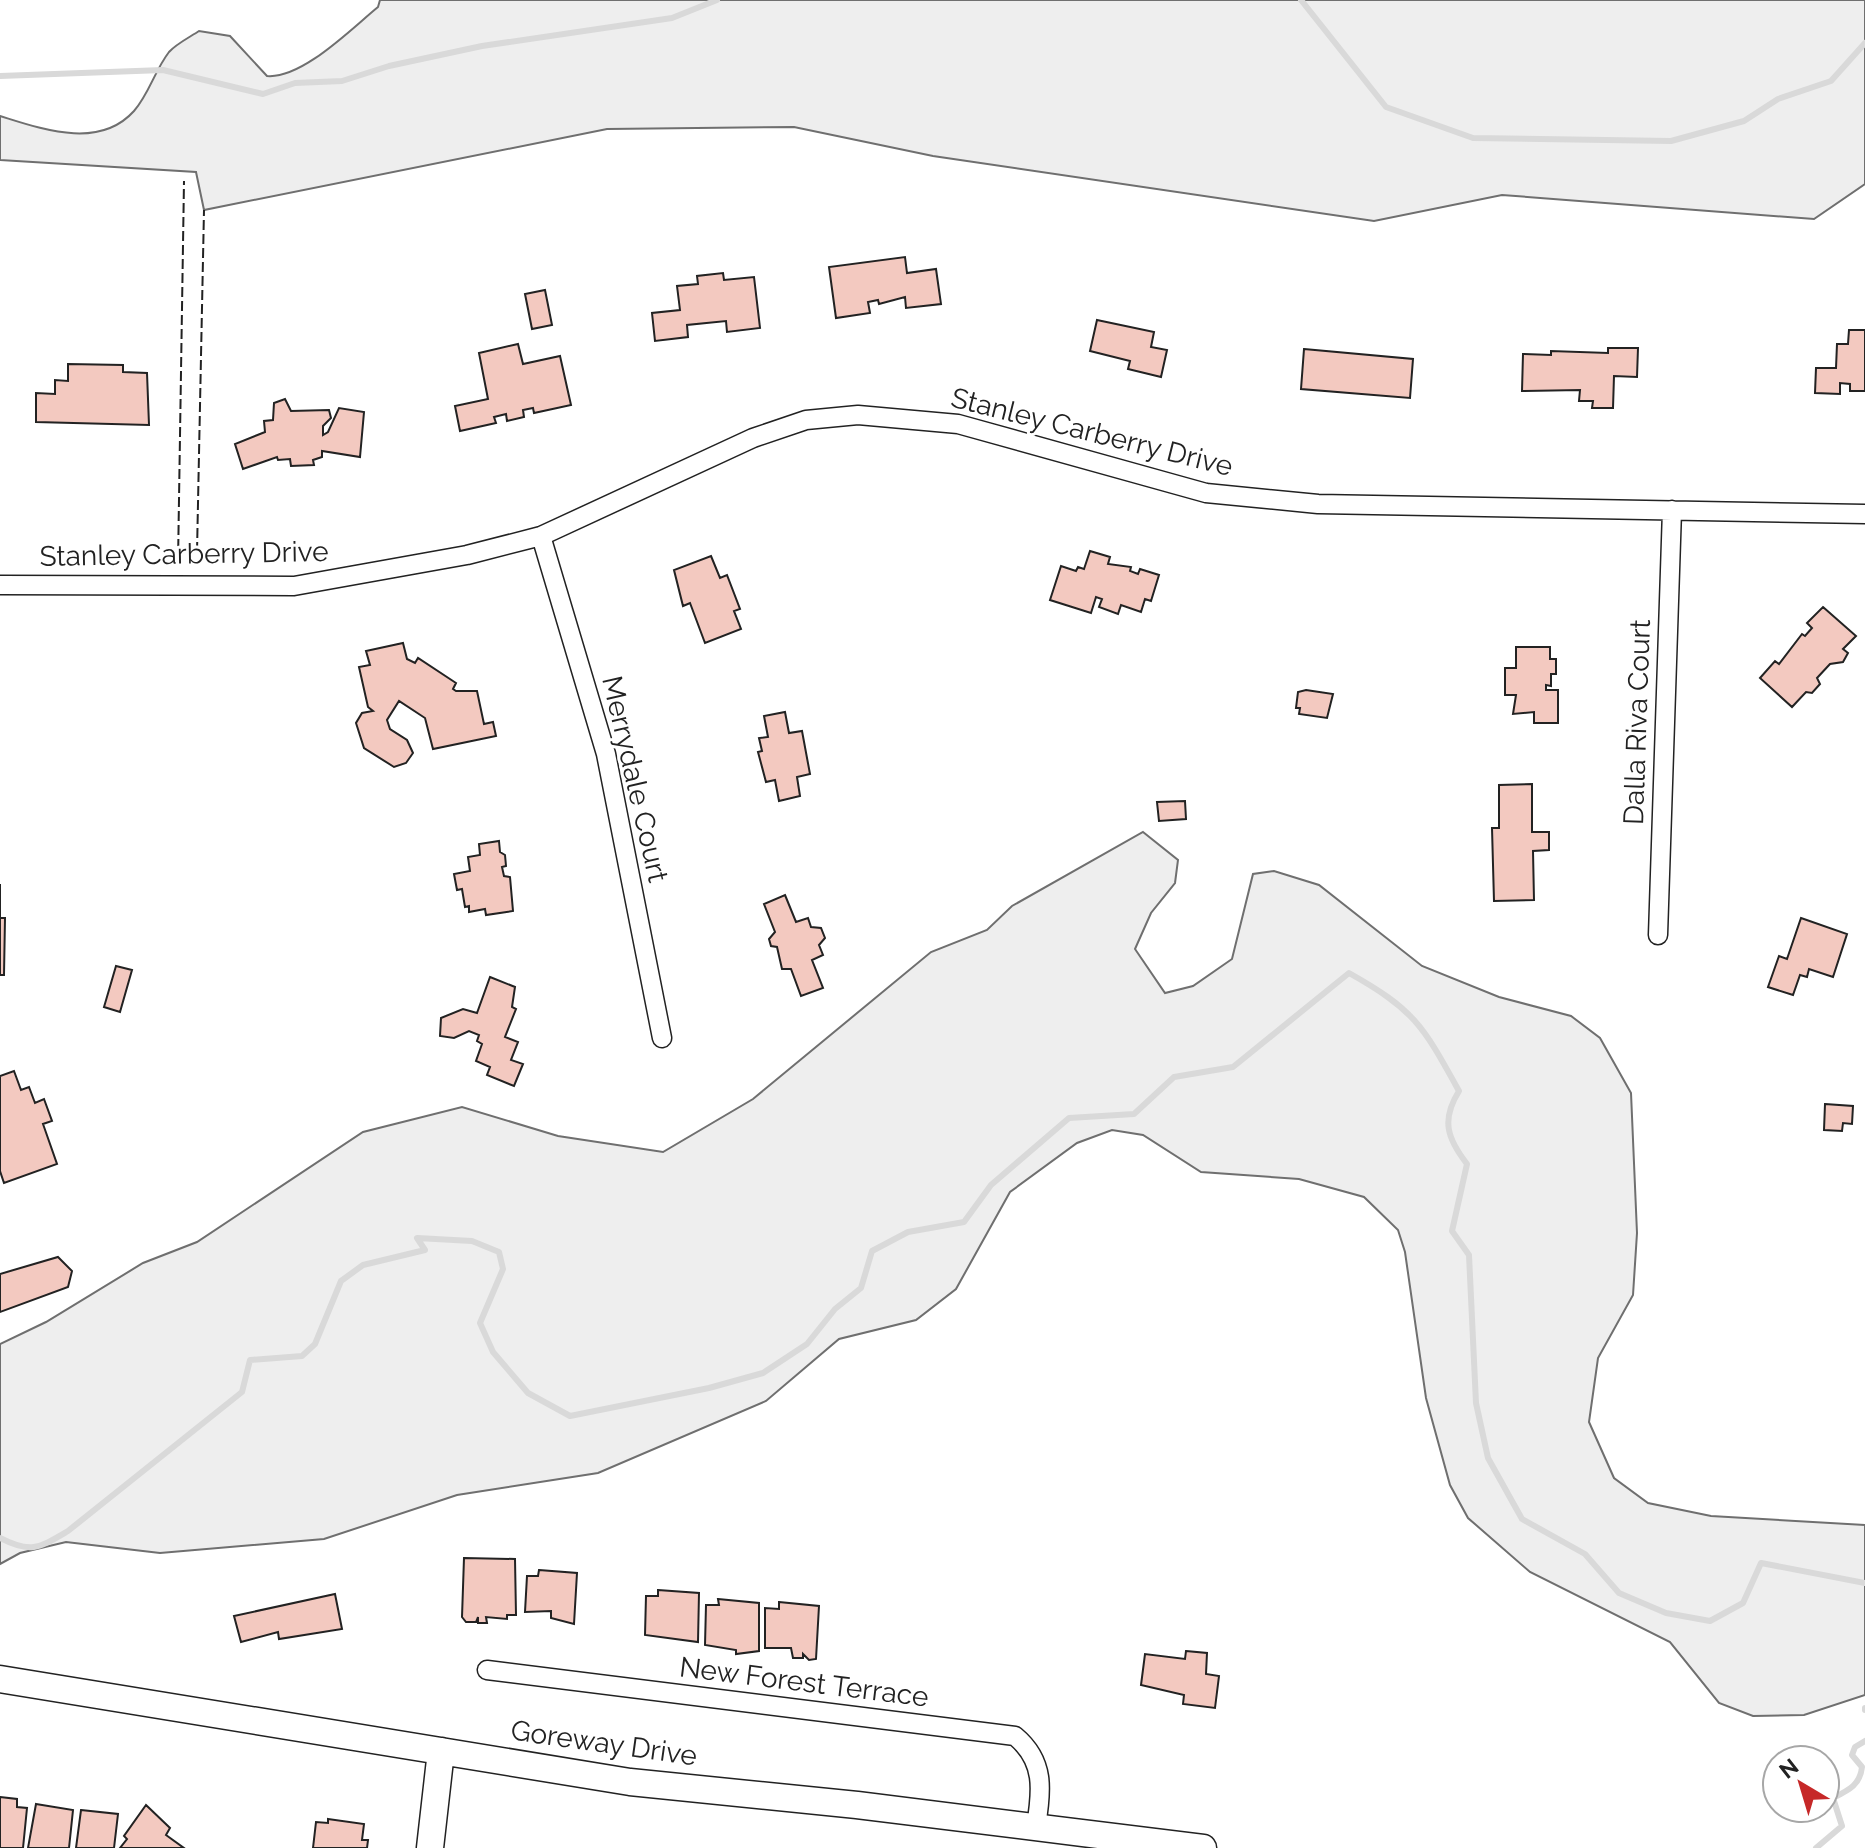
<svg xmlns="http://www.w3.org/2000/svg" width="1865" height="1848" viewBox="0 0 1865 1848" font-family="Raleway,sans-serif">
	<rect width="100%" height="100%" fill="#fff"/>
	<!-- green -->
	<path fill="#eee" stroke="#6f6f6f" stroke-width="2" d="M 380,0 L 1865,0 L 1865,184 L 1814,219 L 1502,195 L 1374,221 L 933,156 L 794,127 L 607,129 L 204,210 L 196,172 L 0,160 L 0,116 C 42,129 99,150 134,111 C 149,94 155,70 169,52 C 176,44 190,37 199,31 L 230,36 L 267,76 C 302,79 351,29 378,7 Z
		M 1143,832 L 1178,860 L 1175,883 L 1151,913 L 1135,949 L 1165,993 L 1193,986 L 1232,959 L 1253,874 L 1274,871 L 1319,885 L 1422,966 L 1499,997 L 1571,1016 L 1600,1038 L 1631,1093 L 1637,1233 L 1633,1295 L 1598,1358 L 1589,1422 L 1614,1478 L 1648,1503 L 1711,1516 L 1865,1525 L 1865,1695 L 1804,1715 L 1753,1716 L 1719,1703 L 1670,1642 L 1530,1572 L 1468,1518 L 1450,1485 L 1426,1398 L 1405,1252 L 1398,1230 L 1364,1197 L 1299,1179 L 1201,1172 L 1143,1135 L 1112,1130 L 1077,1143 L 1010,1192 L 956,1289 L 916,1320 L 839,1339 L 766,1401 L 598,1473 L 457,1495 L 324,1539 L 160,1553 L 66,1542 L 20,1553 L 0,1564 L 0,1344 L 46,1322 L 143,1263 L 197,1242 L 363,1132 L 462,1107 L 558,1136 L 663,1152 L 753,1099 L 931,952 L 987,930 L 1012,906 Z"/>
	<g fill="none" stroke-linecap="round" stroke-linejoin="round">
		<!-- stream -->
		<path stroke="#d9d9d9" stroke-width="6" d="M 1301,0 L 1386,107 L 1473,138 L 1671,141 L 1744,121 L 1778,99 L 1831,81 L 1865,43
			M 0,76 L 163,70 L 263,94 L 295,83 L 342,81 L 389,66 L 482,46 L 672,18 L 717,0
			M 0,1538 C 31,1554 39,1548 68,1531 L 242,1392 L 250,1360 L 302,1356 L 315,1344 L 341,1281 L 363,1265 L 425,1250 L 417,1238 L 472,1241 L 499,1252 L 503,1269 L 480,1323 L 493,1352 L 528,1393 L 570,1416 L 709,1388 L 763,1373 L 807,1344 L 835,1309 L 861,1288 L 872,1251 L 908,1232 L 964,1222 L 991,1185 L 1069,1118 L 1134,1114 L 1174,1077 L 1233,1067 L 1349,973 C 1415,1010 1423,1026 1459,1091 C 1441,1120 1447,1138 1467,1164 L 1452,1231 L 1469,1255 L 1476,1403 L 1488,1458 L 1522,1519 L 1585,1554 L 1619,1593 L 1666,1613 L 1710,1621 L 1743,1603 L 1761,1563 L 1865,1583
			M 1865,1708 L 1865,1710
			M 1816,1848 L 1842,1826 L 1833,1798 C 1849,1790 1860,1785 1862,1767 L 1852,1755 L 1855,1747 L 1865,1741"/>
	</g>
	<!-- building -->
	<path fill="#f3c9c0" stroke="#222" stroke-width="2" d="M 905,257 L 907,273 L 936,269 L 941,304 L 906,308 L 905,297 L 879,304 L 878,300 L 868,302 L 870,313 L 836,318 L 829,267 Z
		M 723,273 L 724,280 L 754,277 L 760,328 L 727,332 L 726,321 L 687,325 L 688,337 L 655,341 L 652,313 L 680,310 L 677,286 L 698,284 L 697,276 Z
		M 545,290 L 552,325 L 532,329 L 525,294 Z
		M 1097,320 L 1154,332 L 1151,347 L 1167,350 L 1161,377 L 1128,369 L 1130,361 L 1090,351 Z
		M 1849,330 L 1865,330 L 1865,391 L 1850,391 L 1850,384 L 1840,383 L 1840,394 L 1815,393 L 1816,368 L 1836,368 L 1837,344 L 1848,344 Z
		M 518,344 L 523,364 L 560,356 L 571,405 L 534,413 L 533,408 L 523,410 L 524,417 L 507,421 L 506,414 L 494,417 L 496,423 L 460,431 L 455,406 L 488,399 L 479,353 Z
		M 1608,348 L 1638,348 L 1637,377 L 1614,376 L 1613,408 L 1592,408 L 1593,401 L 1579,401 L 1580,390 L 1522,391 L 1523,354 L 1551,355 L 1551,351 L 1608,353 Z
		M 1304,349 L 1413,359 L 1410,398 L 1301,389 Z
		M 68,364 L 123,365 L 123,372 L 147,373 L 149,425 L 36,422 L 36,393 L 55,394 L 55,380 L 68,381 Z
		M 285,399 L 291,411 L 329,410 L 331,418 L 323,426 L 323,435 L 328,432 L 339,408 L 364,412 L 360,457 L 322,451 L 322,457 L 313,460 L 314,465 L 291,466 L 290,459 L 278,460 L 277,457 L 243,469 L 235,444 L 265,432 L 264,421 L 273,420 L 274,403 Z
		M 1090,551 L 1110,557 L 1108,564 L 1131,567 L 1130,571 L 1138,574 L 1140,569 L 1159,575 L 1151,601 L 1145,599 L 1141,612 L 1121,605 L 1118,614 L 1099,607 L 1102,599 L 1096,597 L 1091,613 L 1050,600 L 1061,566 L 1076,571 L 1078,567 L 1084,569 Z
		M 711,556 L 720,578 L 727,575 L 740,609 L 734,611 L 741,629 L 705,643 L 690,603 L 683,606 L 674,570 Z
		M 1823,607 L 1856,636 L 1843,649 L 1848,653 L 1843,662 L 1830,664 L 1817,678 L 1820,684 L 1812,693 L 1806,692 L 1792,707 L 1760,678 L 1775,661 L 1779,664 L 1802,634 L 1805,636 L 1812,628 L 1807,623 Z
		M 403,643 L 407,659 L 415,663 L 418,658 L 456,683 L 453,689 L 456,691 L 477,691 L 484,724 L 493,722 L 496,736 L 433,749 L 425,718 L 399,701 L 387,720 L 390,729 L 407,740 L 413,753 L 406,763 L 394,767 L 364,748 L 356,723 L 362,713 L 373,711 L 368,707 L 359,667 L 370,665 L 366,651 Z
		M 1516,647 L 1550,647 L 1550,659 L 1556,659 L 1556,674 L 1551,674 L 1551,686 L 1546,685 L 1546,690 L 1558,690 L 1558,723 L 1534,723 L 1534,712 L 1513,714 L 1516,695 L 1505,695 L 1505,668 L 1516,668 Z
		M 1306,690 L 1333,694 L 1327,718 L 1299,714 L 1300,708 L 1296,708 L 1298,692 Z
		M 785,712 L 789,733 L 802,731 L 810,774 L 797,777 L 800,796 L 779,801 L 775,780 L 766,782 L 758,752 L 762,751 L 759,738 L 768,737 L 764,716 Z
		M 1532,784 L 1532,832 L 1549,832 L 1549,850 L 1533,851 L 1534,900 L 1494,901 L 1492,828 L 1499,828 L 1499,785 Z
		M 1185,801 L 1186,819 L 1159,821 L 1157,802 Z
		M 499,841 L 500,852 L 505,855 L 506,866 L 502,867 L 504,876 L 510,877 L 513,911 L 486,915 L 485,909 L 469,912 L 469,906 L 465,907 L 462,889 L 457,890 L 454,874 L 470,871 L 468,857 L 480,855 L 479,844 Z
		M 0,884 L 0,918 L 5,918 L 4,975 L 0,975 Z
		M 785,895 L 796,922 L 808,918 L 811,927 L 821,928 L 825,938 L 819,945 L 823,955 L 812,960 L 823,988 L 801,996 L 791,969 L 782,969 L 777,947 L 771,946 L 769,939 L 775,932 L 764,904 Z
		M 1801,918 L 1847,934 L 1833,977 L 1809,969 L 1807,977 L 1800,975 L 1793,995 L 1768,987 L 1779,956 L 1787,959 Z
		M 116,966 L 132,970 L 120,1012 L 104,1007 Z
		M 490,977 L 515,987 L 512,1007 L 516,1009 L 505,1037 L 518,1042 L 511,1060 L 523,1064 L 514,1086 L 487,1075 L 490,1067 L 476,1061 L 482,1044 L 477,1041 L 479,1035 L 469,1031 L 454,1038 L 440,1036 L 441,1018 L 463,1009 L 477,1013 Z
		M 14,1071 L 21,1090 L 29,1087 L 35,1103 L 44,1099 L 52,1121 L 43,1124 L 57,1164 L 4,1183 L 0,1171 L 0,1076 Z
		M 1825,1104 L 1853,1106 L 1852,1124 L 1843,1123 L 1842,1131 L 1824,1130 Z
		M 58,1257 L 72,1271 L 68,1287 L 0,1312 L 0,1274 Z
		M 464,1558 L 515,1559 L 516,1615 L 507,1615 L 507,1619 L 486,1617 L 487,1623 L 478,1623 L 478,1617 L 476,1622 L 466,1622 L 462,1617 Z
		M 539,1570 L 577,1573 L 574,1624 L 551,1618 L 551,1611 L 525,1612 L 527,1576 L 538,1576 Z
		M 658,1590 L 699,1593 L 698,1642 L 645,1635 L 646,1596 L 658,1596 Z
		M 335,1594 L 342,1629 L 279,1639 L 278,1632 L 241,1642 L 234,1616 Z
		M 718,1599 L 759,1603 L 759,1651 L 736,1654 L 736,1650 L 705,1645 L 706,1605 L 719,1605 Z
		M 779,1602 L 819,1606 L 816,1659 L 809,1660 L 803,1654 L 803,1658 L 793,1658 L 791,1648 L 765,1648 L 765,1608 L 779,1609 Z
		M 1186,1651 L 1207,1653 L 1206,1674 L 1219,1676 L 1215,1708 L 1183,1704 L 1184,1695 L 1141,1685 L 1145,1654 L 1185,1659 Z
		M 0,1797 L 17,1799 L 17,1807 L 27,1808 L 23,1848 L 0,1848 Z
		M 36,1804 L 73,1810 L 69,1848 L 28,1848 Z
		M 146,1805 L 170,1828 L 166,1835 L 184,1848 L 120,1848 L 127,1839 L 124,1836 Z
		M 81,1810 L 118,1814 L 114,1848 L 76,1848 Z
		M 328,1819 L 364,1824 L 362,1840 L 368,1840 L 367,1848 L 313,1848 L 316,1822 L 328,1823 Z"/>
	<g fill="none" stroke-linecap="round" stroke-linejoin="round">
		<defs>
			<path id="street" d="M 541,536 L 606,754 L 662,1038
				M 0,585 L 294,586 L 467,555 L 541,536 L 753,438 L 806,420 L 858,415 L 958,424 L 1206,493 L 1318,504 L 1865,514
				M 1658,935 L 1672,510
				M 487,1670 L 1015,1736 C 1045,1761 1042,1790 1036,1826"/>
			<path id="secondary" d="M 0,1679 L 630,1782 L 857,1805 L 1203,1848
				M 430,1848 L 441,1751"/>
		</defs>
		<!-- street casing -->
		<use href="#street" stroke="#222" stroke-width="21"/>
		<!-- secondary casing -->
		<use href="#secondary" stroke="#222" stroke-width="29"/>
		<!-- street -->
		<use href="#street" stroke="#fff" stroke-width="18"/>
		<!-- secondary -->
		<use href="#secondary" stroke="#fff" stroke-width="26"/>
		<!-- fence -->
		<path stroke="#222" stroke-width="2" stroke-dasharray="10 4" stroke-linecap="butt" d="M 197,552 L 204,210
			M 178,563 L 184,181"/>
	</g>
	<g text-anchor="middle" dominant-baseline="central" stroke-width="6" stroke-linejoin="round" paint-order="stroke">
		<!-- street labels -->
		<g font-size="28" fill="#222" stroke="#fff">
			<text transform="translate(1092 432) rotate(14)">Stanley Carberry Drive</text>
			<text transform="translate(184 554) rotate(-1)">Stanley Carberry Drive</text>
			<text transform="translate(1637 722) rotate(-88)">Dalla Riva Court</text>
			<text transform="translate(635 779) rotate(77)">Merrydale Court</text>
			<text transform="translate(804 1682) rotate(7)">New Forest Terrace</text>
			<text transform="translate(604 1743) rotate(8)">Goreway Drive</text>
		</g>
	</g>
	<!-- north arrow -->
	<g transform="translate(1801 1784) rotate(322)"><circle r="38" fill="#ffffff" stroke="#a7a7a7" stroke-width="2"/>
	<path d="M0-6L14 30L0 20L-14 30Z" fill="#c62828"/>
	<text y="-12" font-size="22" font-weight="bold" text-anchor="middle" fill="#222222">N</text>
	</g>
</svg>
